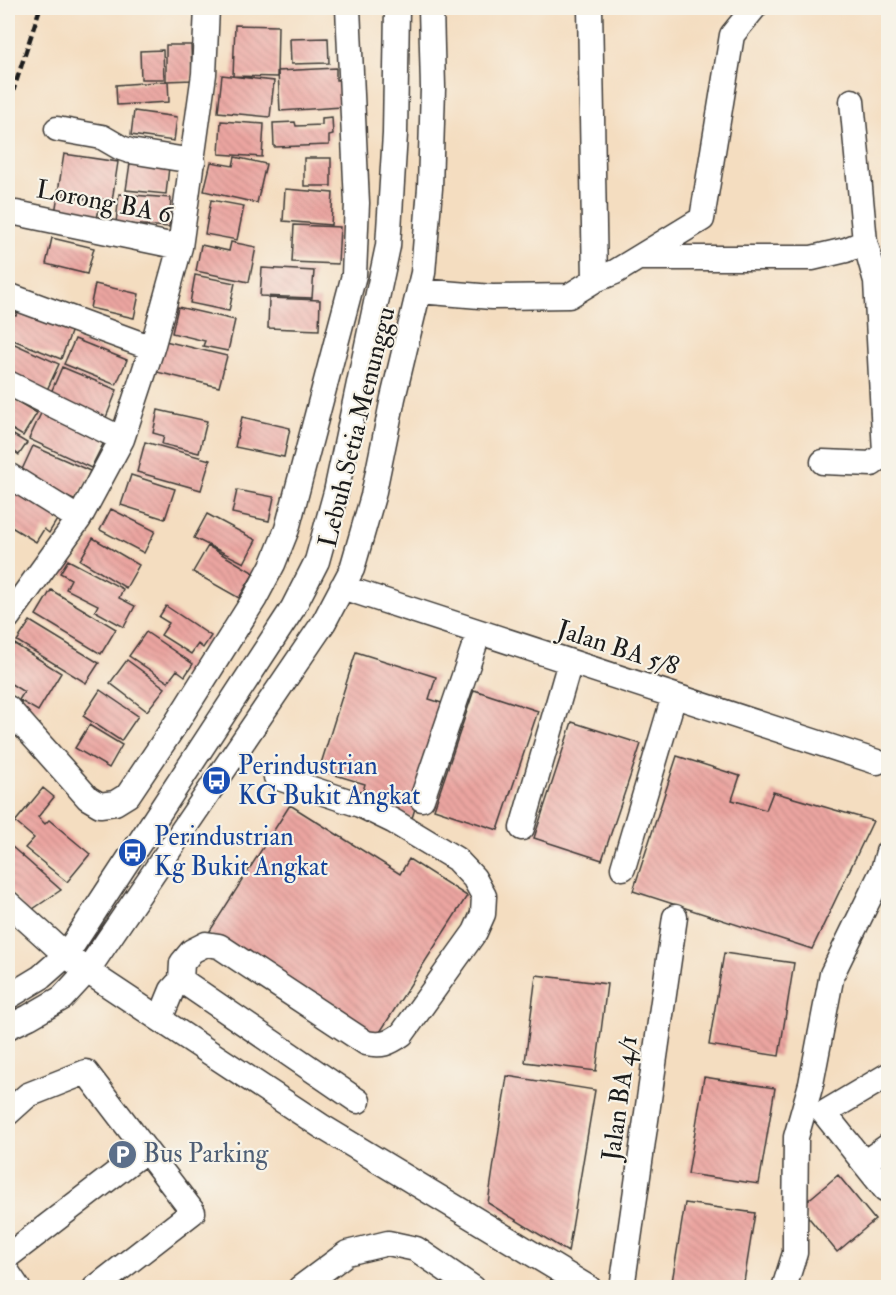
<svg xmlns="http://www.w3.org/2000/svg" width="896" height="1295" viewBox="0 0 896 1295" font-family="'IM FELL Double Pica',serif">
	<defs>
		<pattern id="building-back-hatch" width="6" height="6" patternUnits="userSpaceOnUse" patternTransform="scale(1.5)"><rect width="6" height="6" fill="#eba5a0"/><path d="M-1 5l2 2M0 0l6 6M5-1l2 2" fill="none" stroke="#c98d89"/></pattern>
	</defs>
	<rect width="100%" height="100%" fill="#f7f3e8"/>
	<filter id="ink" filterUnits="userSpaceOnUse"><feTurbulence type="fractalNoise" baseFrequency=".0167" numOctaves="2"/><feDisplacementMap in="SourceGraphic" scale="12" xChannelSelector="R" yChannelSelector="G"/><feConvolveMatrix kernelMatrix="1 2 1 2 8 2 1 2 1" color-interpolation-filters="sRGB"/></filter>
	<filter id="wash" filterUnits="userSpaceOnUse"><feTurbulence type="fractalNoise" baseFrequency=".008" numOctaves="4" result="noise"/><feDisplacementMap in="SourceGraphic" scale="24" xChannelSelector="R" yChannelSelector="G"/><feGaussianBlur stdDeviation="1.35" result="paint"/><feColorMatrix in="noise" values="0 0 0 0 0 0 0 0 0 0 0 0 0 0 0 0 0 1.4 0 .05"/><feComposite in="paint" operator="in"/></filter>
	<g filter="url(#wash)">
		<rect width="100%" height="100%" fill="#f4ddc0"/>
		<g id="blocks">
			<!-- building -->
			<path fill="url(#building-back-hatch)" d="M 235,25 L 278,26 L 277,77 L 233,76 Z
				M 328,38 L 329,63 L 291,64 L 290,39 Z
				M 166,45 L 191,45 L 192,80 L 166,81 Z
				M 163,50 L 164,79 L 141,79 L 140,51 Z
				M 336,68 L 336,80 L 341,80 L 342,107 L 280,111 L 278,71 Z
				M 222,75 L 274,81 L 270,117 L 218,112 Z
				M 168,81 L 169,102 L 117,105 L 116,85 Z
				M 134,111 L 177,117 L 174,141 L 131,135 Z
				M 332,117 L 333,135 L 329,136 L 329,145 L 274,147 L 273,123 L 295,122 L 296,126 L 322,125 L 322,118 Z
				M 221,121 L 264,124 L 262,157 L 219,154 Z
				M 64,154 L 118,162 L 112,201 L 58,192 Z
				M 235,157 L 266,164 L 257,203 L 204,191 L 211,162 L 233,166 Z
				M 304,158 L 331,158 L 331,186 L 304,186 Z
				M 130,163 L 169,167 L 166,194 L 126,190 Z
				M 285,189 L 333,193 L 331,225 L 283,221 Z
				M 119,194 L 171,198 L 169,227 L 116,223 Z
				M 58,195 L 100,201 L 96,225 L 54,219 Z
				M 211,200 L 244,206 L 237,240 L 205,234 Z
				M 294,225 L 340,227 L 338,264 L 292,262 Z
				M 52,238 L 94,248 L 87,274 L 46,264 Z
				M 231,242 L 256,247 L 249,282 L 196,271 L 201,245 L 229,251 Z
				M 262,268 L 314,271 L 312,298 L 260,296 Z
				M 195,275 L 235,283 L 229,311 L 190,303 Z
				M 95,284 L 139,294 L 134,318 L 90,308 Z
				M 269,298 L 320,300 L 319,330 L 268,328 Z
				M 19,306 L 73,327 L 61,359 L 8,338 L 8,313 L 16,316 Z
				M 178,307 L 235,320 L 228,351 L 203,346 L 205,341 L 172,333 Z
				M 75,339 L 127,360 L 116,385 L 64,364 Z
				M 8,341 L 59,364 L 46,392 L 8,375 Z
				M 165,341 L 227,356 L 219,387 L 157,372 Z
				M 62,367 L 117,390 L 105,420 L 49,397 Z
				M 8,396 L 37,413 L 23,436 L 8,427 Z
				M 44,407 L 107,436 L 91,468 L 29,439 Z
				M 158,410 L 207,421 L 199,453 L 162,444 L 164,436 L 153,433 Z
				M 242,417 L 290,428 L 284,457 L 235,447 Z
				M 10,433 L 27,443 L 19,455 L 15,452 L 8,466 L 8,437 Z
				M 145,442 L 210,460 L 201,490 L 137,472 Z
				M 33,446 L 90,471 L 76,501 L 19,476 Z
				M 131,475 L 175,489 L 165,519 L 121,505 Z
				M 8,483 L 60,515 L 49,533 L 44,529 L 36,542 L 8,525 Z
				M 237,490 L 274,497 L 269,521 L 232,513 Z
				M 111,509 L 155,531 L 144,553 L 100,530 Z
				M 207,514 L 256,540 L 244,563 L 194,538 Z
				M 93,538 L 139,565 L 126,588 L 80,560 Z
				M 208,546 L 254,573 L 239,598 L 193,572 Z
				M 68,560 L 123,589 L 119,598 L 135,606 L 124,627 L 95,611 L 98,605 L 66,589 L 71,579 L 60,573 Z
				M 51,590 L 116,629 L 101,654 L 36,615 Z
				M 166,606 L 211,636 L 203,648 L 198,644 L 191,654 L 161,635 L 169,623 L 159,617 Z
				M 30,621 L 99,663 L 86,683 L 17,641 Z
				M 146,632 L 193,664 L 185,676 L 177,670 L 168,682 L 129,656 Z
				M 13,643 L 61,673 L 38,711 L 19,700 L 24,692 L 8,682 L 8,652 Z
				M 356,652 L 436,677 L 429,699 L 448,705 L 412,818 L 360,802 L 365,784 L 319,770 Z
				M 127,660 L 165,688 L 147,711 L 110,683 Z
				M 100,690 L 138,716 L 121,741 L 83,716 Z
				M 474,690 L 538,711 L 498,830 L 434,809 Z
				M 572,722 L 641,744 L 602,860 L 534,838 Z
				M 89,725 L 122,745 L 109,768 L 75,748 Z
				M 677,756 L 740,776 L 732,800 L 766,810 L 773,792 L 873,821 L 812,949 L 633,891 Z
				M 43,788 L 54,797 L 38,817 L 45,824 L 49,820 L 90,854 L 67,882 L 25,848 L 34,838 L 15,822 Z
				M 290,805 L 400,874 L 409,859 L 467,896 L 375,1040 L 208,934 Z
				M 11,846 L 61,890 L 27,913 L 8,886 L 8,849 Z
				M 724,953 L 794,963 L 779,1056 L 709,1045 Z
				M 536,975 L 607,984 L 596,1071 L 525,1062 Z
				M 507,1076 L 595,1090 L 568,1252 L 488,1203 Z
				M 704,1077 L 775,1088 L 759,1184 L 688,1174 Z
				M 838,1175 L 875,1220 L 837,1252 L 800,1207 Z
				M 685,1203 L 755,1213 L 743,1288 L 671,1288 Z"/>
		</g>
	</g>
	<g filter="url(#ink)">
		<use href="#blocks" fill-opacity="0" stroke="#3c3935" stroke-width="1.5"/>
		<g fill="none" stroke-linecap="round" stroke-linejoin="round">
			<defs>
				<path id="minor" d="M 590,8 L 595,280
					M 57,129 L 102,137 L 121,148 L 130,151 L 193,161
					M 16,213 L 180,247
					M 639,258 L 812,258 L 846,250 L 865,242 L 852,101
					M 419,291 L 492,297 L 569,296 L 595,280 L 615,272 L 702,219 L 732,35 L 754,8
					M 10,296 L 152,348
					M 8,383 L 122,439
					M 823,462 L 872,464 L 885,453 L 876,281 L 865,242
					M 8,475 L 79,519
					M 342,587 L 877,762
					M 8,617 L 79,519 L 122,439 L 152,348 L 180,247 L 204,74 L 207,8
					M 8,708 L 88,798 L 100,805 L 115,803 L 128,795 L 177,722 L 255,598 L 273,564 L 287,529 L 354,275 L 357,203 L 348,8
					M 422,799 L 479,632
					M 522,828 L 570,662
					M 623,868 L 674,696
					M 8,903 L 66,955 L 87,971 L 215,1056 L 321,1126 L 589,1288
					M 181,980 L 182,963 L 192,951 L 206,944 L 219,946 L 366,1043 C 382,1046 388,1044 402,1034 L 475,932 L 483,914 L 484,896 L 474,878 L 456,859 L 393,821 L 360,805 L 276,777
					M 8,997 L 41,977 L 66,955 L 293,608 L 317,561 L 336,492 L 388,246 L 395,134 L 397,8
					M 160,1019 L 172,990 L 181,980 L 358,1101
					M 8,1027 L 29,1017 L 62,998 L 87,971 L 324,622 L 352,569 L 373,496 L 393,398 L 423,273 L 430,188 L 433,88 L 431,8
					M 888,1075 L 824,1113 L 885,1189 L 888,1186
					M 8,1113 L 28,1095 L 86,1072 L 193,1212 L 95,1288
					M 864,1163 L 888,1146
					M 8,1256 L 146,1150
					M 8,1273 L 18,1288
					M 300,1288 L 347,1253 L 388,1243 L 416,1249 L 473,1288
					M 622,1288 L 675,917
					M 784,1288 L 795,1253 L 795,1232 L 796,1137 L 811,1084 L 832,974 L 883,870 L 888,852"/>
			</defs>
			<!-- minor casing -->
			<use href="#minor" stroke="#3c3935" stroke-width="27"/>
			<!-- minor -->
			<use href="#minor" stroke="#fff" stroke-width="24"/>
			<!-- rail -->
			<path stroke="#1c1c1c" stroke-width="4.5" stroke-dasharray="9 4.5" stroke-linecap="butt" d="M 8,107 L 40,8"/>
		</g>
	</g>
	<!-- icons -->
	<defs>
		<symbol id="bus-disc" viewBox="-11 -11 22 22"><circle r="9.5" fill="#1a4fb4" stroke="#f7f3e8"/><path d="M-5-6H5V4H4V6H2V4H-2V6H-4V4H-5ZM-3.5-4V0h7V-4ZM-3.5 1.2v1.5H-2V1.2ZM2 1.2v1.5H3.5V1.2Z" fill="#fff"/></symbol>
		<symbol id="parking-disc" viewBox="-11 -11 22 22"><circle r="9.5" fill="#5c6f8a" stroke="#f7f3e8"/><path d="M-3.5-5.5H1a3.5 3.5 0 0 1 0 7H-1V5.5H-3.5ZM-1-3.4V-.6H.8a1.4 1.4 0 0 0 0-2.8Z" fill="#fff"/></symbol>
	</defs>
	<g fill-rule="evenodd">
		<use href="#bus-disc" x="200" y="764" width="33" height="33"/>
		<use href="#bus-disc" x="116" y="836" width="33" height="33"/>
		<use href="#parking-disc" x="106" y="1138" width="33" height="33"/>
	</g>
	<g text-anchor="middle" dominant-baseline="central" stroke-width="4.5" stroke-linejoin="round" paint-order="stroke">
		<!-- street labels -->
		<g font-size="26" fill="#1c1c1c" stroke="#f7f3e8">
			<text transform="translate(104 202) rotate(11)">Lorong BA 6</text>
			<text transform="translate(357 427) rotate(-76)">Lebuh Setia Menunggu</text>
			<text transform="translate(618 648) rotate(18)">Jalan BA 5/8</text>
			<text transform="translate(620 1098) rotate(-82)">Jalan BA 4/1</text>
		</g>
		<!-- transit labels -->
		<g font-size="26" fill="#164399" stroke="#f7f3e8" text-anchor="start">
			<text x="238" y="766">Perindustrian<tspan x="238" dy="30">KG Bukit Angkat</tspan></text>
			<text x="154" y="837">Perindustrian<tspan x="154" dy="30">Kg Bukit Angkat</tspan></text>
		</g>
		<!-- service labels -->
		<g font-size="26" fill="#4e5e75" stroke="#f7f3e8" text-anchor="start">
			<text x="143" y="1154">Bus Parking</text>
		</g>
	</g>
	<!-- margin -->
	<rect width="896" height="1295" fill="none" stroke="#f7f3e8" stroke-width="30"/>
</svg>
